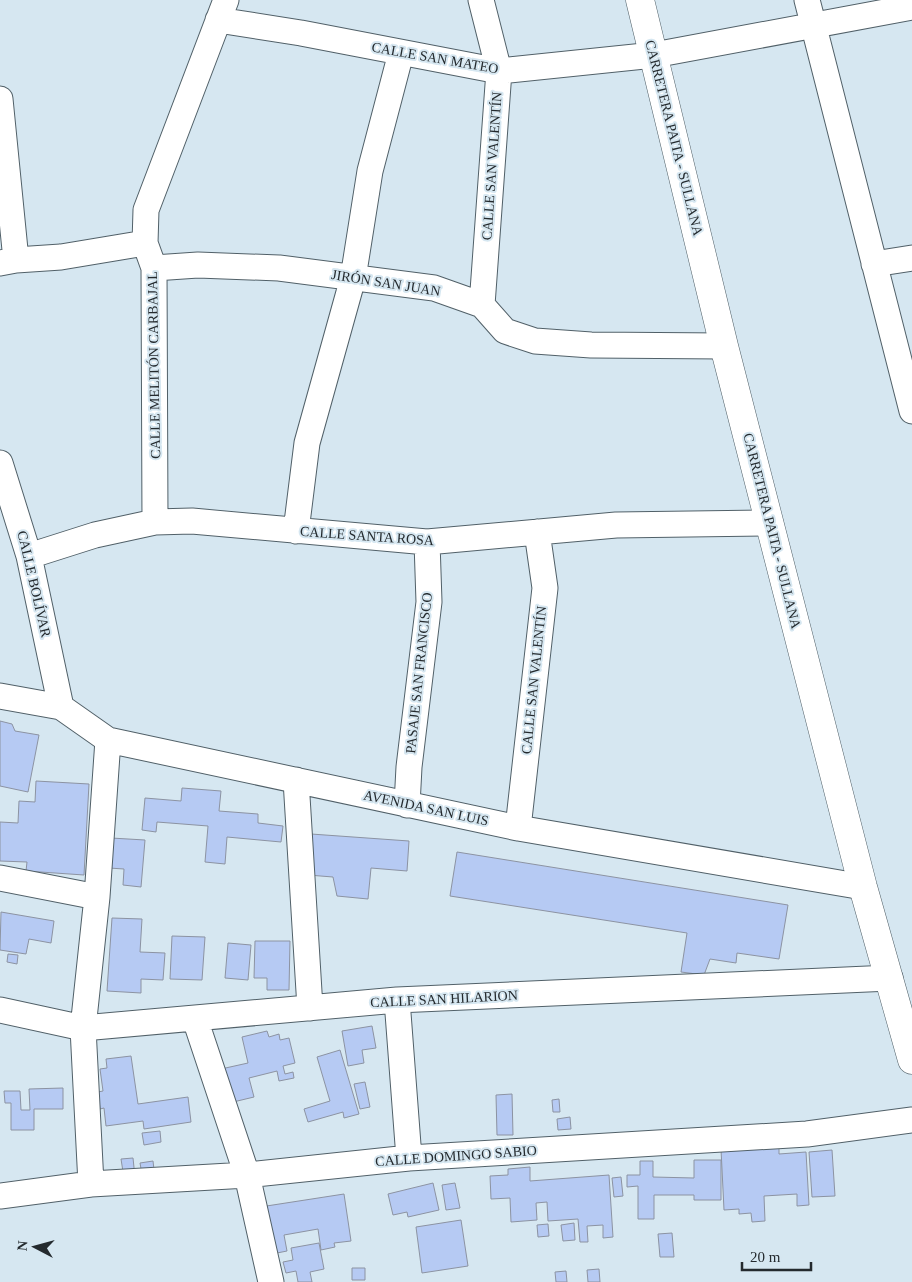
<svg xmlns="http://www.w3.org/2000/svg" width="912" height="1282" viewBox="0 0 912 1282" font-family="'Times New Roman',serif">
	<rect width="100%" height="100%" fill="#d6e7f1"/>
	<!-- building -->
	<path fill="#b6caf3" stroke="#8c93a2" d="M 0,721 L 12,724 L 15,731 L 39,735 L 28,792 L 0,786 Z
		M 36,781 L 89,784 L 84,875 L 26,871 L 27,862 L 0,861 L 0,822 L 18,823 L 19,801 L 35,802 Z
		M 182,788 L 221,791 L 219,811 L 258,814 L 258,823 L 283,826 L 281,842 L 227,837 L 225,864 L 205,862 L 208,826 L 157,822 L 156,832 L 142,830 L 145,798 L 181,801 Z
		M 311,834 L 409,841 L 407,871 L 371,868 L 368,899 L 337,896 L 333,877 L 308,875 Z
		M 111,838 L 145,840 L 141,887 L 123,885 L 124,869 L 109,868 Z
		M 457,852 L 788,905 L 779,959 L 737,953 L 736,963 L 710,959 L 704,975 L 681,972 L 687,933 L 450,896 Z
		M 1,912 L 54,921 L 51,943 L 29,939 L 26,954 L 0,950 Z
		M 112,918 L 142,919 L 140,952 L 165,953 L 163,980 L 141,979 L 141,993 L 107,991 Z
		M 172,936 L 205,937 L 202,980 L 170,979 Z
		M 255,941 L 290,941 L 289,990 L 267,990 L 267,978 L 254,978 Z
		M 228,943 L 251,945 L 248,980 L 225,978 Z
		M 8,954 L 18,955 L 17,964 L 7,962 Z
		M 372,1026 L 376,1048 L 362,1050 L 364,1063 L 348,1066 L 342,1031 Z
		M 267,1031 L 269,1037 L 279,1034 L 280,1040 L 289,1038 L 295,1063 L 283,1066 L 285,1074 L 293,1072 L 294,1078 L 279,1081 L 277,1071 L 249,1078 L 254,1097 L 229,1103 L 221,1069 L 248,1063 L 242,1037 Z
		M 340,1050 L 359,1114 L 344,1118 L 343,1112 L 308,1122 L 304,1109 L 330,1101 L 317,1057 Z
		M 131,1056 L 138,1104 L 188,1097 L 191,1122 L 144,1129 L 143,1121 L 106,1126 L 104,1108 L 100,1109 L 98,1092 L 103,1091 L 100,1069 L 107,1068 L 106,1059 Z
		M 365,1082 L 370,1107 L 360,1109 L 354,1084 Z
		M 63,1088 L 63,1109 L 34,1109 L 34,1130 L 11,1130 L 11,1103 L 5,1103 L 4,1091 L 20,1091 L 21,1110 L 30,1110 L 29,1089 Z
		M 512,1094 L 513,1135 L 497,1135 L 496,1095 Z
		M 559,1099 L 560,1112 L 553,1112 L 552,1100 Z
		M 570,1117 L 571,1129 L 558,1130 L 557,1119 Z
		M 160,1131 L 161,1142 L 144,1145 L 142,1133 Z
		M 779,1145 L 779,1154 L 806,1152 L 809,1205 L 797,1206 L 797,1194 L 764,1196 L 765,1221 L 752,1222 L 751,1213 L 739,1214 L 739,1209 L 724,1210 L 721,1149 Z
		M 832,1150 L 835,1196 L 812,1197 L 809,1152 Z
		M 133,1158 L 135,1177 L 124,1178 L 121,1159 Z
		M 694,1160 L 721,1160 L 721,1200 L 694,1200 L 694,1195 L 654,1195 L 654,1219 L 638,1219 L 638,1186 L 627,1187 L 627,1175 L 640,1175 L 640,1161 L 653,1161 L 653,1177 L 694,1178 Z
		M 153,1161 L 155,1178 L 143,1180 L 140,1163 Z
		M 530,1167 L 530,1181 L 609,1175 L 613,1237 L 603,1238 L 603,1225 L 587,1226 L 588,1242 L 580,1242 L 578,1219 L 548,1221 L 547,1202 L 536,1203 L 537,1220 L 511,1222 L 510,1198 L 491,1199 L 490,1176 L 508,1175 L 508,1169 Z
		M 621,1177 L 623,1196 L 614,1197 L 612,1178 Z
		M 433,1183 L 439,1210 L 408,1217 L 407,1212 L 393,1215 L 388,1194 Z
		M 455,1183 L 460,1208 L 446,1210 L 442,1185 Z
		M 344,1194 L 351,1241 L 334,1243 L 335,1247 L 321,1250 L 318,1229 L 284,1235 L 287,1251 L 272,1254 L 260,1207 Z
		M 461,1220 L 468,1266 L 422,1273 L 416,1227 Z
		M 574,1223 L 575,1240 L 563,1241 L 561,1225 Z
		M 548,1224 L 549,1236 L 538,1237 L 537,1225 Z
		M 672,1233 L 674,1257 L 660,1257 L 658,1234 Z
		M 319,1243 L 324,1269 L 310,1272 L 312,1282 L 298,1282 L 296,1271 L 286,1273 L 283,1262 L 293,1260 L 291,1248 Z
		M 352,1268 L 365,1268 L 365,1280 L 352,1280 Z
		M 599,1269 L 600,1282 L 588,1282 L 587,1270 Z
		M 566,1271 L 567,1282 L 556,1282 L 555,1272 Z"/>
	<g fill="none" stroke-linecap="round" stroke-linejoin="round">
		<defs>
			<path id="minor" d="M 481,0 L 499,71 L 482,305
				M 807,0 L 912,411
				M 218,20 L 301,33 L 499,71 L 654,55 L 912,7
				M 0,99 L 16,260
				M 0,263 L 16,260 L 61,257 L 145,243
				M 874,264 L 912,258
				M 154,268 L 198,265 L 279,268 L 434,288 L 482,305 L 505,331 L 535,341 L 591,345 L 724,346
				M 0,463 L 29,556 L 61,707
				M 155,522 L 154,268 L 145,243 L 146,210 L 226,0
				M 296,531 L 307,443 L 353,278 L 370,171 L 401,53
				M 29,556 L 95,535 L 155,522 L 192,521 L 427,542 L 616,525 L 770,523
				M 0,696 L 61,707 L 108,740 L 518,828 L 863,887
				M 296,780 L 310,1008
				M 407,805 L 409,767 L 429,602 L 427,542
				M 518,828 L 545,588 L 537,532
				M 0,878 L 97,897
				M 397,1000 L 409,1158
				M 0,1010 L 83,1028 L 397,1000 L 890,978
				M 195,1019 L 247,1175 L 271,1282
				M 91,1184 L 83,1028 L 97,897 L 108,740
				M 0,1196 L 91,1184 L 247,1175 L 409,1158 L 807,1134 L 912,1120"/>
			<path id="primary" d="M 640,0 L 724,346 L 863,887 L 912,1060"/>
		</defs>
		<!-- minor casing -->
		<use href="#minor" stroke="#516068" stroke-width="27"/>
		<!-- primary casing -->
		<use href="#primary" stroke="#516068" stroke-width="29"/>
		<!-- minor -->
		<use href="#minor" stroke="#fff" stroke-width="25"/>
		<!-- primary -->
		<use href="#primary" stroke="#fff" stroke-width="28"/>
	</g>
	<g text-anchor="middle" dominant-baseline="central" stroke-width="4" stroke-linejoin="round" paint-order="stroke">
		<!-- street labels -->
		<g font-size="14" fill="#242a2e" stroke="#d6e7f1">
			<text transform="translate(435 58) rotate(10)">CALLE SAN MATEO</text>
			<text transform="translate(674 138) rotate(76)">CARRETERA PAITA - SULLANA</text>
			<text transform="translate(492 166) rotate(-86)">CALLE SAN VALENTÍN</text>
			<text transform="translate(386 283) rotate(9)">JIRÓN SAN JUAN</text>
			<text transform="translate(154 365) rotate(-91)">CALLE MELITÓN CARBAJAL</text>
			<text transform="translate(772 531) rotate(76)">CARRETERA PAITA - SULLANA</text>
			<text transform="translate(367 536) rotate(4)">CALLE SANTA ROSA</text>
			<text transform="translate(34 584) rotate(77)">CALLE BOLÍVAR</text>
			<text transform="translate(419 673) rotate(-84)">PASAJE SAN FRANCISCO</text>
			<text transform="translate(534 680) rotate(-84)">CALLE SAN VALENTÍN</text>
			<text transform="translate(426 808) rotate(12)">AVENIDA SAN LUIS</text>
			<text transform="translate(444 999) rotate(-3)">CALLE SAN HILARION</text>
			<text transform="translate(456 1156) rotate(-4)">CALLE DOMINGO SABIO</text>
		</g>
	</g>
	<!-- north arrow -->
	<g transform="translate(35 1247) rotate(276)" stroke="#d6e7f1" stroke-width="4" paint-order="stroke">
	<path d="M0-4L9 19L0 12L-9 19Z" fill="#242a2e"/>
	<text y="-8" font-size="14" font-weight="bold" text-anchor="middle" fill="#242a2e">N</text>
	</g>
	<!-- scale -->
	<path d="M742 1262v8h69v-8" fill="none" stroke="#242a2e" stroke-width="2.5"/>
	<text x="750" y="1262" font-size="15" fill="#242a2e" stroke="#d6e7f1" stroke-width="4" paint-order="stroke">20 m</text>
</svg>
